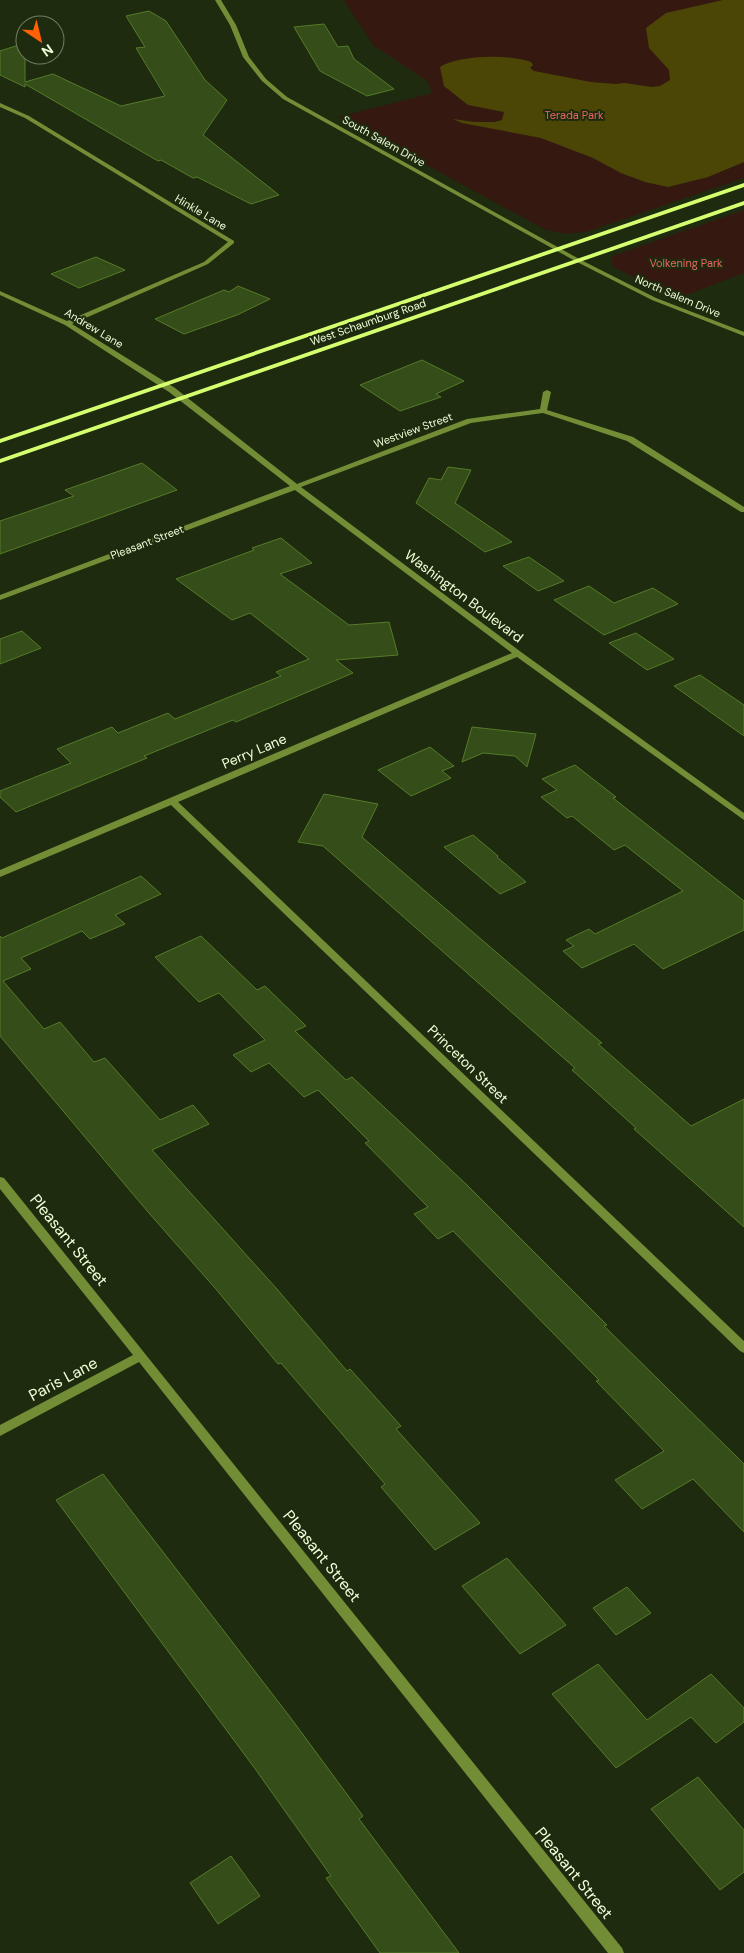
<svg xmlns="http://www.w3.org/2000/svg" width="744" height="1953" viewBox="0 0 744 1953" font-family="'DM Sans',sans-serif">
	<rect width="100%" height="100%" fill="#1e2b0f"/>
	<!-- green -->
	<path fill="#351911" d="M 344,0 L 744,0 L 744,178 L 586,232 L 566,234 L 546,230 L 338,117 L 432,93 L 427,81 L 373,45 Z
		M 744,210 L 744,273 L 678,298 L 613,267 L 611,258 L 615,255 Z"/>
	<!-- water -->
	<path fill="#4c4606" d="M 723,0 L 744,0 L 744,162 L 708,177 L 668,187 L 645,182 L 621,173 L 593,158 L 541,138 L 462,123 L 453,119 L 474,122 L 495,122 L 502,120 L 504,112 L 468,105 L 444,86 L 440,67 C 458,55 510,54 531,62 L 533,65 L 530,68 L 534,71 L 591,82 L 615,84 L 624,83 L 652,87 L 660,86 L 670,80 L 669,70 L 649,48 L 646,28 L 666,13 Z"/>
	<!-- building -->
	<path fill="#354d19" stroke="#557b29" d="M 149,11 L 166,21 L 205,80 L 227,100 L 203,135 L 279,195 L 251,204 L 197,177 L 193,178 L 161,160 L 158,161 L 25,84 L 25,87 L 0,75 L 0,51 L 25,43 L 25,82 L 53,74 L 121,106 L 165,96 L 136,48 L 145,47 L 126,16 Z
		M 324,24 L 338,47 L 348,46 L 354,59 L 394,89 L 367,96 L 320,71 L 294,27 Z
		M 96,257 L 125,270 L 79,288 L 51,274 Z
		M 238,286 L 270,299 L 237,315 L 184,334 L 155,319 L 224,290 L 229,292 Z
		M 422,360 L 464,381 L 436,394 L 441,397 L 400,411 L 360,385 Z
		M 142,463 L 177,490 L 0,554 L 0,521 L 74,496 L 65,490 Z
		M 448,467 L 471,470 L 455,503 L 512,542 L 485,552 L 416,503 L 429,478 L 441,480 Z
		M 281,538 L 312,563 L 280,574 L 349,625 L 389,622 L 398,655 L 336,660 L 353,673 L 236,722 L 233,720 L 144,756 L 147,758 L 16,812 L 0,797 L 0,791 L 71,763 L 57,749 L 112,727 L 118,733 L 168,713 L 175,719 L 281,676 L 276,672 L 309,659 L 250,613 L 232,620 L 176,579 L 254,550 L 252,548 Z
		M 529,557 L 564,581 L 538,591 L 503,566 Z
		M 589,586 L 614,603 L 653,588 L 678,604 L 604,635 L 554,600 Z
		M 22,631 L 41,648 L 0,664 L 0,639 Z
		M 636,633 L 674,659 L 647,670 L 609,643 Z
		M 700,675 L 744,705 L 744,736 L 674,686 Z
		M 472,727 L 536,734 L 527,767 L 515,756 L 483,753 L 462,762 Z
		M 430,747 L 454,766 L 442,771 L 451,778 L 411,796 L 378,770 Z
		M 575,765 L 616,797 L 613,798 L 744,901 L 744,930 L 663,969 L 634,944 L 582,968 L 563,951 L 574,946 L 566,940 L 589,929 L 595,934 L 683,891 L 625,845 L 614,850 L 572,816 L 567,818 L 541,797 L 557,790 L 542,779 Z
		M 324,794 L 378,804 L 362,837 L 602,1043 L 598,1044 L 691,1126 L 744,1099 L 744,1227 L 634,1129 L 636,1128 L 572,1070 L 575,1068 L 323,846 L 298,842 Z
		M 473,835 L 498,856 L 497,857 L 526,882 L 500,894 L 444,847 Z
		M 141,876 L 161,894 L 115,915 L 125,924 L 90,939 L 82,931 L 21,958 L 31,969 L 3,981 L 44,1029 L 60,1022 L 94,1062 L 105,1058 L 160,1120 L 193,1105 L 209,1124 L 152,1150 L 276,1288 L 347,1371 L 350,1369 L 401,1426 L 396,1429 L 480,1523 L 435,1550 L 381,1487 L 385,1484 L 281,1363 L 278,1364 L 215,1288 L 148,1212 L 0,1036 L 0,936 L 2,938 Z
		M 201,936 L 257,990 L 265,986 L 306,1026 L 295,1031 L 346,1080 L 352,1077 L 468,1186 L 607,1325 L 604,1326 L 744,1464 L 744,1532 L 693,1479 L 642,1509 L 615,1480 L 664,1451 L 596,1381 L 599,1380 L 453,1231 L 438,1239 L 414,1214 L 428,1207 L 365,1143 L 369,1141 L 318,1090 L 304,1097 L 269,1063 L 251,1072 L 233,1055 L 265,1040 L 219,993 L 199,1002 L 155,957 Z
		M 103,1474 L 290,1717 L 363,1816 L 359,1819 L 459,1953 L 380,1953 L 326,1878 L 331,1876 L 256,1770 L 56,1500 Z
		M 507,1558 L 566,1625 L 520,1654 L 462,1586 Z
		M 627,1587 L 651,1613 L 616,1635 L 593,1608 Z
		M 598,1664 L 647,1720 L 711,1674 L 744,1708 L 744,1722 L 716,1743 L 691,1717 L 616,1768 L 552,1694 Z
		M 698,1777 L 744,1830 L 744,1872 L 720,1890 L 651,1809 Z
		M 231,1856 L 260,1896 L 218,1924 L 190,1883 Z"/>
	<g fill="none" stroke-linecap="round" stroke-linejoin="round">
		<!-- minor -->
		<path fill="#738d36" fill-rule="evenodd" d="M 0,103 L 29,116 L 234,241 L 234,243 L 208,264 L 72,324 L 175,388 L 297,484 L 467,419 L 540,409 L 543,392 L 547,390 L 551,392 L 547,410 L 633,437 L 744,507 L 744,512 L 741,512 L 627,441 L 543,413 L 471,423 L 301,487 L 521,652 L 744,813 L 744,820 L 517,657 L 178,802 L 744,1341 L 744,1353 L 740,1351 L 171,805 L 0,877 L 0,870 L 512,653 L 295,490 L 0,600 L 0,595 L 290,486 L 169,392 L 65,325 L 0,295 L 0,291 L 2,292 L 67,321 L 204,262 L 228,242 L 25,118 L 0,107 Z
			M 0,1177 L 4,1178 L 622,1948 L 624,1953 L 608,1953 L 139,1362 L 0,1436 L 0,1425 L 133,1355 L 0,1189 Z"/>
		<!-- tertiary -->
		<path fill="#738d36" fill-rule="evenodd" d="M 215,0 L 221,0 L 236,25 L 249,57 L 266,79 L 287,97 L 581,260 L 656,298 L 744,332 L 744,336 L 652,300 L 577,262 L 283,99 L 262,81 L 243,57 L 230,25 Z"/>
		<!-- secondary -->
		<path fill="#d5ff6f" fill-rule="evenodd" d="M 744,183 L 744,187 L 0,443 L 0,439 Z
			M 744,201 L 744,205 L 0,463 L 0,459 Z"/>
	</g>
	<g text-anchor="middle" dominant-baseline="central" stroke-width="4" stroke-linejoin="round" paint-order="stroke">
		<!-- far-park labels -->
		<g font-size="11" fill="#eb6562" stroke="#1e2b0f">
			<text x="574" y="115">Terada Park</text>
			<text x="686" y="263">Volkening Park</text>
		</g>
		<!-- far-street labels -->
		<g font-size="11" fill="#f0ffd8" stroke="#1e2b0f">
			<text transform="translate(384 141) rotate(29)">South Salem Drive</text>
			<text transform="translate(201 212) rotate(31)">Hinkle Lane</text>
			<text transform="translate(678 296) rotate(23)">North Salem Drive</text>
			<text transform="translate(368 322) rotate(-19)">West Schaumburg Road</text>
			<text transform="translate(94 328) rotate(31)">Andrew Lane</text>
			<text transform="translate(413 430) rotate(-20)">Westview Street</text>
			<text transform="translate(147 542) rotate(-21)">Pleasant Street</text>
		</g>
		<!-- street labels -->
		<g font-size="14" fill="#f0ffd8" stroke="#1e2b0f">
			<text transform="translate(464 596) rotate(37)">Washington Boulevard</text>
			<text transform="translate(254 751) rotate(-23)">Perry Lane</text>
			<text transform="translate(468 1064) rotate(44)">Princeton Street</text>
		</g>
		<!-- near-street labels -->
		<g font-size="16" fill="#f0ffd8" stroke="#1e2b0f">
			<text transform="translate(69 1240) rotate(51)">Pleasant Street</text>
			<text transform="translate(63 1379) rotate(-28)">Paris Lane</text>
			<text transform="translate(322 1556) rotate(51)">Pleasant Street</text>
			<text transform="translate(574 1873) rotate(51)">Pleasant Street</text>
		</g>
	</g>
	<!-- north arrow -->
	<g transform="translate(40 40) rotate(145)"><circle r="24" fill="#1e2b0f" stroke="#72805f"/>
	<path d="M0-4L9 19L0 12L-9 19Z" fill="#ff6104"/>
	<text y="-8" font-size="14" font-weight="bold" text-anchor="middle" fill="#f0ffd8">N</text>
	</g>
</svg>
